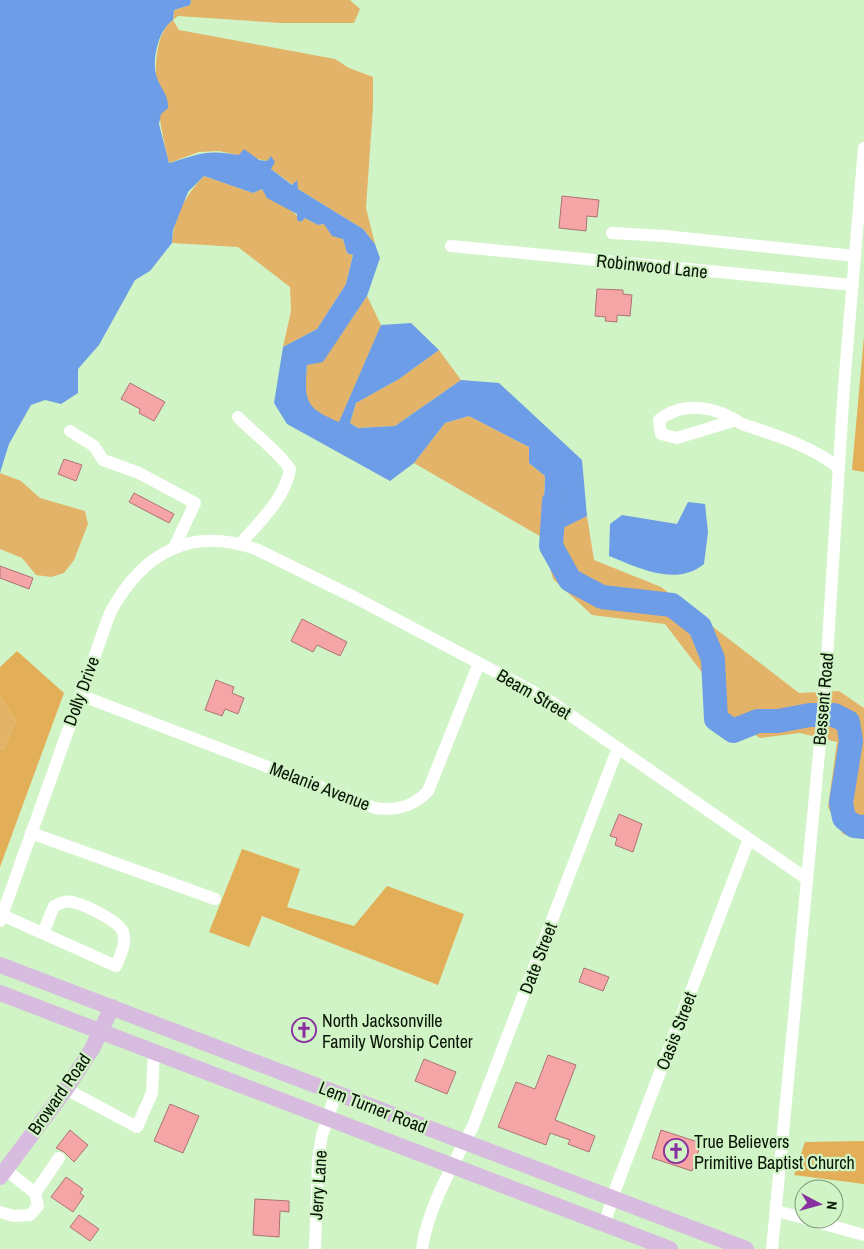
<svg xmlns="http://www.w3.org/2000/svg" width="864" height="1249" viewBox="0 0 864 1249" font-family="'Archivo Narrow',sans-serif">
	<rect width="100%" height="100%" fill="#d1f4c6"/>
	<!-- green -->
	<path fill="#e2b368" d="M 191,0 L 350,0 L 360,9 L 354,23 L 280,23 L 178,16 L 173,20 L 179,30 L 335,59 L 349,68 L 373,77 L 373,107 L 366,208 L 375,244 L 363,229 L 298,189 L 296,181 L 293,185 L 271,169 L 267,161 L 219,151 L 199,152 L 169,163 C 161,131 142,42 173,20 L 174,10 L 190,5 Z
		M 204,176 L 253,193 L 262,189 C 271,205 293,205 301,222 L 305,218 L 318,225 L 324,224 L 343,239 L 347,253 L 353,255 L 346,284 L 317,329 L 283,347 L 291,311 L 290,287 L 238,247 L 172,243 C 174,217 186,194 204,176 Z
		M 367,296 L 381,325 L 339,423 C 304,406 303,404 307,365 L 323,361 Z
		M 439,350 L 461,380 L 395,426 L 358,428 L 350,423 L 356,403 L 399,379 Z
		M 469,416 L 529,447 L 529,463 L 545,476 L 543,537 L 587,516 L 594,560 L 661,587 L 799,693 L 839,691 L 864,708 L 864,838 L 843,834 L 828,807 L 837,742 L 800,733 L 760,738 L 751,732 L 720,736 L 706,720 L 704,675 L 665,624 L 592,615 L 553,579 L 543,538 L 414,463 L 445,423 Z
		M 0,473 L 21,481 L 40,498 L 85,511 L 88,524 L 74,560 L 64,573 L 51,577 L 36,575 L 22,558 L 0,549 Z
		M 0,696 L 16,721 L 4,749 L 0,750 Z"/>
	<!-- forest -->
	<path fill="#e2ae57" d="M 864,336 L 864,472 L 852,470 Z
		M 17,651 L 64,693 L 0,867 L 0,750 L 4,749 L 16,721 L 0,696 L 0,667 Z
		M 242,849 L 300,869 L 287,907 L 354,926 L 387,886 L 464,914 L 438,985 L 262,916 L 249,947 L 209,932 Z
		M 864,1141 L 864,1184 L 794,1175 L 805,1142 Z"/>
	<!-- water -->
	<path fill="#6c9de6" d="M 0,0 L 191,0 L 190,5 L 174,10 L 173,20 C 158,30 151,62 157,78 C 161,89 169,96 168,108 L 161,114 L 159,124 L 169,163 C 200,154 205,149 239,155 L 244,149 L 259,160 L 267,161 L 271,156 L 275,162 L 271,169 L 292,185 L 297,180 L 298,189 L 363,229 L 375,244 L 380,258 L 367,296 L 323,362 L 307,365 C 304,401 305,408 339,422 L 381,325 L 411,323 L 439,350 L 399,379 L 356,403 L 350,423 L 358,428 L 395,426 L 461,380 L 499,383 L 582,460 L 587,516 L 543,538 L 545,476 L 529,463 L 529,447 L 469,416 L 445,423 L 414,463 L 390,481 L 287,424 L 274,403 L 283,347 L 317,329 L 346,284 L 353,255 L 347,253 L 343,239 L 332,236 L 324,224 L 318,225 L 305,218 L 301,222 L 297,220 L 297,214 L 267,198 L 262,189 L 253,193 L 204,176 L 188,192 L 173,230 L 172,243 L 150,271 L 135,280 L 99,345 L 78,369 L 78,393 L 61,404 L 45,400 L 31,405 L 9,444 L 0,473 Z
		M 688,502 L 705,504 L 708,532 L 704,564 C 676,587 639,568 609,556 L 610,524 L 622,515 L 677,524 Z"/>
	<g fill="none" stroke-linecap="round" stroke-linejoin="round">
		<!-- river -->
		<path stroke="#6c9de6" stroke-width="24" d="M 554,501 L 551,546 L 570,580 L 602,597 L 672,605 L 700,627 L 713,659 L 716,719 L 733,731 L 758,721 L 778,721 L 810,715 L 834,715 L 848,722 L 851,741 L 841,803 L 844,818 L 854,826 L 864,827"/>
	</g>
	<!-- building -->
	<path fill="#f6a5a6" stroke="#ac7374" d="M 562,196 L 599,200 L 597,217 L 587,216 L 586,231 L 559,228 Z
		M 597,289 L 623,290 L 623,294 L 632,295 L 630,316 L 617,315 L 617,322 L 605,321 L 606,317 L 595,316 Z
		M 130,383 L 165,402 L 154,421 L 139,413 L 140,409 L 121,399 Z
		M 64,459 L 82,465 L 76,481 L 58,474 Z
		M 134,493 L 174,514 L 169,523 L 129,502 Z
		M 0,566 L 33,578 L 29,589 L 0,578 Z
		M 302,619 L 347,642 L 340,656 L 317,645 L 313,652 L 291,641 Z
		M 216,680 L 234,687 L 232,693 L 244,698 L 238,714 L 225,709 L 222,716 L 205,710 Z
		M 619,814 L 642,824 L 633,852 L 615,845 L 617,838 L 610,836 Z
		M 584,968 L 609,977 L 603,991 L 579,982 Z
		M 548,1055 L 576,1065 L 555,1120 L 595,1136 L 589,1152 L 568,1144 L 570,1140 L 550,1133 L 546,1145 L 498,1127 L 516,1082 L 535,1089 Z
		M 424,1059 L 456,1072 L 447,1094 L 415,1081 Z
		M 170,1104 L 199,1116 L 183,1153 L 154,1141 Z
		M 70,1130 L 88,1145 L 74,1162 L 64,1152 L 56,1148 Z
		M 661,1130 L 701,1143 L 692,1171 L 652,1158 Z
		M 66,1177 L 83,1189 L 80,1193 L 84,1196 L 73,1212 L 51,1197 Z
		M 255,1199 L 289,1201 L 289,1212 L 280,1211 L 279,1237 L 253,1235 Z
		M 79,1215 L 99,1229 L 90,1241 L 70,1227 Z"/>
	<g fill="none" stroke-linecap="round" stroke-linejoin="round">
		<!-- minor -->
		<path stroke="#fff" stroke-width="12" d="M 612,233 L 665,236 L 855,256
			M 451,246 L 853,285
			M 238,417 C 254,434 278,451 290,469 C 285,499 260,521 241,543
			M 736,420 L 677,438 L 661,434 L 659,420 C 684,400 717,407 742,424 C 775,435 812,446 839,468
			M 70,431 L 94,446 L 103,460 L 139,473 L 195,503 L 174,548
			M 80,695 L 375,808 C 396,811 413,807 428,791 L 479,663
			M 31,833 L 215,899
			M 2,915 L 116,966 C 120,956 127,943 123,932 C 119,921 85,905 73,902 C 67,900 60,903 54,906 L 43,933
			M 0,921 L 110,613 C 142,553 191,525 258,550 L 356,598 L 547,699 L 807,879
			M 66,1089 L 137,1127 L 152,1093 L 154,1052
			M 5,1169 L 35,1193 L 59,1158
			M 776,1211 L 804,1218
			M 0,1212 L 14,1216 L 30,1215 L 38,1206 L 35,1193
			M 806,1219 L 864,1235
			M 605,1224 L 612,1198 L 749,839
			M 315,1249 L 318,1160 L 322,1135 L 336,1093
			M 422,1249 C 428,1206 454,1164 473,1126 L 618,748
			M 772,1249 L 825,690 L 844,386 L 864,148"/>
		<!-- major -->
		<path stroke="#d7bcdf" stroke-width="16" d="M 0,965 L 746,1249
			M 0,993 L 670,1249
			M 0,1177 L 66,1089 L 92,1049 L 112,1007"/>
	</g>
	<!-- icons -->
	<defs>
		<symbol id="church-ring" viewBox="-11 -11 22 22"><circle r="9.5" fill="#d1f4c6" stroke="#88319f" stroke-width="1.5"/><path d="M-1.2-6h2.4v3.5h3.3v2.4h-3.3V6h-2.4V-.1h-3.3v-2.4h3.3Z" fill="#88319f"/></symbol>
	</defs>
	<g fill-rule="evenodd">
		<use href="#church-ring" x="290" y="1016" width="28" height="28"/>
		<use href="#church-ring" x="662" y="1137" width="28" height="28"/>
	</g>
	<g text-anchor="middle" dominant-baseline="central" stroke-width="4.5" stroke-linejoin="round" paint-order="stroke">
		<!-- street labels -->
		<g font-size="18" fill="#081405" stroke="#d1f4c6">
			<text transform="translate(652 266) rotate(6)">Robinwood Lane</text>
			<text transform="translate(81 691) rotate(-70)">Dolly Drive</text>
			<text transform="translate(534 694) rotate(30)">Beam Street</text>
			<text transform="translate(823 699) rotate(-85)">Bessent Road</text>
			<text transform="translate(320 786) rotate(21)">Melanie Avenue</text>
			<text transform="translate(538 958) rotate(-69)">Date Street</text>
			<text transform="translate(676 1031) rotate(-69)">Oasis Street</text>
			<text transform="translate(59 1094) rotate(-55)">Broward Road</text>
			<text transform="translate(373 1107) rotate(21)">Lem Turner Road</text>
			<text transform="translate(318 1185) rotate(-86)">Jerry Lane</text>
		</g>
		<!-- poi labels -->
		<g font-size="18" fill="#081405" stroke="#d1f4c6" text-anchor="start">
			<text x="322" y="1020">North Jacksonville<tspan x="322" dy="21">Family Worship Center</tspan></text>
			<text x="694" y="1141">True Believers<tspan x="694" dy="21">Primitive Baptist Church</tspan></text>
		</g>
	</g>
	<!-- north arrow -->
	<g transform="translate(819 1204) rotate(96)"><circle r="24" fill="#d1f4c6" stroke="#819a79"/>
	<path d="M0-4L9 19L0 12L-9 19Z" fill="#88319f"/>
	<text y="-8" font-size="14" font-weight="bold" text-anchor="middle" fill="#081405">N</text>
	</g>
</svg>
